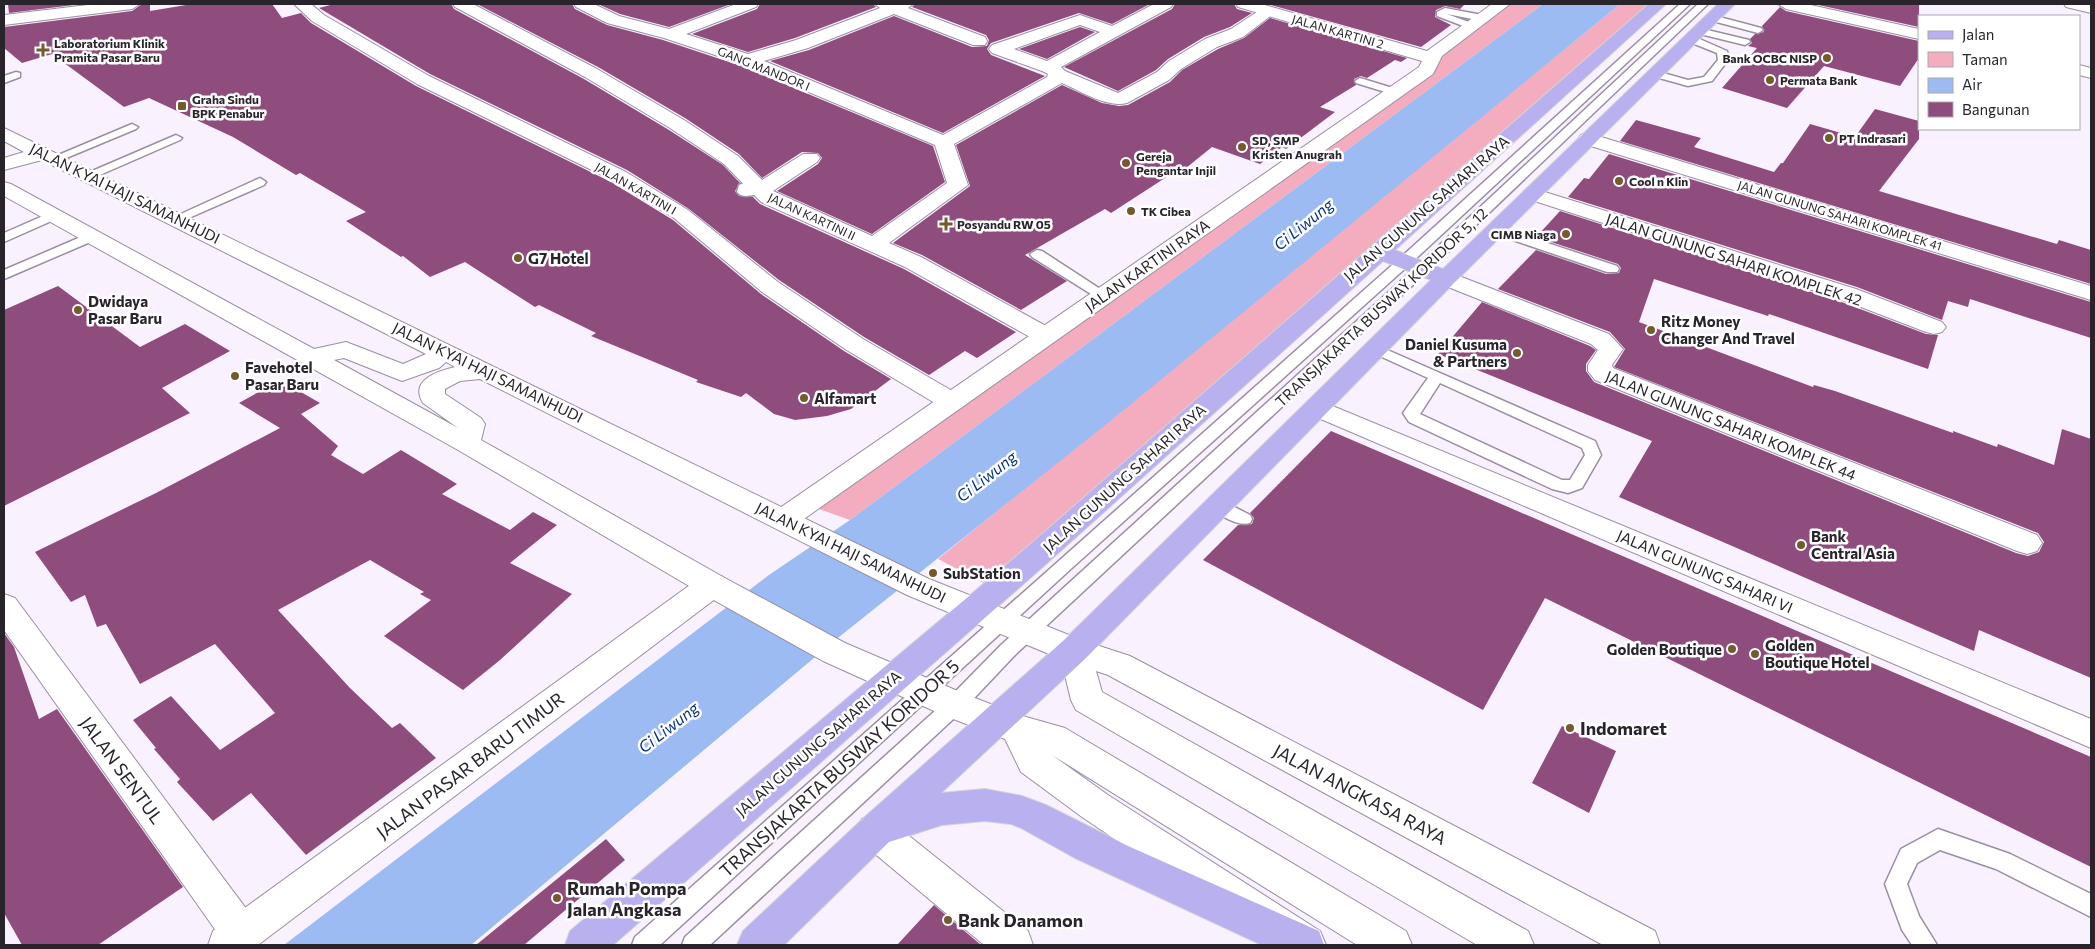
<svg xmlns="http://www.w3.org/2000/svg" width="2095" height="949" viewBox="0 0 2095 949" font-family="Commissioner,sans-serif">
	<rect width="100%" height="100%" fill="#f9f1fe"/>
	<!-- green -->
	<path fill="#f3adbe" d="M 1502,4 L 1543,4 L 850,520 L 805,504 L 1395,92 L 1434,53 Z
		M 1620,4 L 1658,4 L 997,590 L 938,559 Z"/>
	<!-- water -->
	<path fill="#9bbbf2" d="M 1543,4 L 1620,4 L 1109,422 L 839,637 L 471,945 L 284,945 L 769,575 L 850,520 Z"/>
	<!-- building -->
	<path fill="#8e4d7d" d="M 8,4 L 82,4 L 9,13 Z
		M 142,4 L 150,4 L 150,11 L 192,4 L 272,4 L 282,18 L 301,13 L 311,23 L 416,86 L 611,182 L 673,220 L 761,294 L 844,351 L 891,379 L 851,409 L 827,416 L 795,420 L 774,414 L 746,393 L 741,397 L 696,382 L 698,380 L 591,336 L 596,333 L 539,305 L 535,307 L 465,262 L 430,277 L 403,256 L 401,257 L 346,221 L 366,212 L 300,173 L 296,175 L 233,137 L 149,98 L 124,107 L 52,54 L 22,63 L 4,48 L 4,27 L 132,11 Z
		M 334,4 L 451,4 L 454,9 L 584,79 L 669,130 L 723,165 L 740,183 L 735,191 L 739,196 L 753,197 L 760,204 L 904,269 L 1016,332 L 977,358 L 965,351 L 929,375 L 864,337 L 779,280 L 689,209 L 627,170 L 430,74 L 319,8 Z
		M 477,4 L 572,4 L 575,9 L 607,25 L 663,40 L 741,66 L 933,146 L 945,182 L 872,234 L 777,191 L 818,164 L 822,158 L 818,153 L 802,152 L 762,178 L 739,154 L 685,118 L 598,67 Z
		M 598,4 L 731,4 L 669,27 L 620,14 Z
		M 760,4 L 873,4 L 876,7 L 795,38 L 748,52 L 692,34 L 757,9 Z
		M 915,4 L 1150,4 L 1112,24 L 1079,13 L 991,43 L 987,49 L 991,55 L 1045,76 L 943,133 L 770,61 L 809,50 L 894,16 L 972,47 L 987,46 L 989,40 L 986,35 L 912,7 Z
		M 1175,4 L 1234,4 L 1237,9 L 1252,13 L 1230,27 L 1204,37 L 1168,59 L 1156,70 L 1118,91 L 1064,67 L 1172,9 Z
		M 1267,4 L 1465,4 L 1460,9 L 1445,6 L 1436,10 L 1435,17 L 1451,25 L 1421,47 Z
		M 1814,4 L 1919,4 L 1919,27 Z
		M 1780,7 L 1786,11 L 1919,41 L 1919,58 L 1900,86 L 1824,66 L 1787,108 L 1722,88 L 1757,48 L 1748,46 L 1752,43 L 1750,39 L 1755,34 L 1764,32 L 1762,26 Z
		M 1270,18 L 1407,58 L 1401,62 L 1395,60 L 1367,78 L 1361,76 L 1354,79 L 1356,85 L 1320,107 L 1335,112 L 1286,149 L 1282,147 L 1260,164 L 1212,147 L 1186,168 L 1182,167 L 1111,213 L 1105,209 L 1025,255 L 1067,281 L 1021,310 L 922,255 L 893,243 L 970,186 L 956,145 L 1062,85 L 1102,103 L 1119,106 L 1128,105 L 1170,82 L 1182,70 L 1218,49 L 1244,38 Z
		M 1080,27 L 1095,32 L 1047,59 L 1019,49 Z
		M 1875,109 L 1919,121 L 1919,139 L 1879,191 L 2057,244 L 2059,240 L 2091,250 L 2091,284 L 1620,141 L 1636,120 L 1701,138 L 1694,147 L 1774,172 L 1781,163 L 1783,163 L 1810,124 L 1855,137 Z
		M 1609,154 L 2091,302 L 2091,338 L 1970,299 L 1968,307 L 1948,301 L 1942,320 L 1857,287 L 1568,197 L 1584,178 L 1589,179 Z
		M 1560,211 L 1839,301 L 1926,334 L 1938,335 L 1928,369 L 1769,314 L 1768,316 L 1654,279 L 1639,322 L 1813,387 L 1814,385 L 1835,391 L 1953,433 L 1953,431 L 1997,447 L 1998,444 L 2054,465 L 2062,429 L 2091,439 L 2091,678 L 1979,630 L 1974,651 L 1619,497 L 1652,441 L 1438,354 L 1482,302 L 1590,346 L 1596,350 L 1586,364 L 1586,371 L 1594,382 L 2016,553 L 2028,556 L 2039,552 L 2044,542 L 2038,533 L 1614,367 L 1625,349 L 1610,332 L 1498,289 L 1536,250 L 1606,274 L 1619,273 L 1621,268 L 1618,264 L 1545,240 L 1548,237 L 1539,234 Z
		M 58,286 L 140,347 L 185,324 L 230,351 L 162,388 L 190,413 L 4,506 L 4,310 Z
		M 280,380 L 320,403 L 301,414 L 338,446 L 331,455 L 363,474 L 401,450 L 457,484 L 442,494 L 510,530 L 533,512 L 557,525 L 510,563 L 572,594 L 500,660 L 463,690 L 384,636 L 431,600 L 420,594 L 424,592 L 370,560 L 278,610 L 350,688 L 392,728 L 400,723 L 436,758 L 306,855 L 251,793 L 213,821 L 177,782 L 180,779 L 154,749 L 156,748 L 133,720 L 171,696 L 220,750 L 275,713 L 215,644 L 140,684 L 106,624 L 97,627 L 85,595 L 71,602 L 35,552 L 156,493 L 280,428 L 239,403 Z
		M 1331,431 L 2091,757 L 2091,867 L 1545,598 L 1483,710 L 1203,560 L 1238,525 L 1252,524 L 1254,518 L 1250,513 Z
		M 4,633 L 14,647 L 39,719 L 57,709 L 183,887 L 98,945 L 22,945 L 4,913 Z
		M 1562,726 L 1616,751 L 1589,813 L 1532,783 Z
		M 606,839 L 625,860 L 524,945 L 476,945 Z
		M 934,905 L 981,945 L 897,945 Z"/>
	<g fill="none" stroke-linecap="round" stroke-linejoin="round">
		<defs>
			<path id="service" d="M 1680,4 L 1690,4 L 1409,265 L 1073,567 L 660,945 L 632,945 L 635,937 L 1399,259 Z
				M 1698,4 L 1708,4 L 1427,272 L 1015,655 L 962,711 L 710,945 L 682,945 L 685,937 L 948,699 L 1001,645 L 1417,266 Z
				M 1445,8 L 1482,15 L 1487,18 L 1482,21 L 1447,14 L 1474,24 L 1476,26 L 1471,29 L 1437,16 L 1437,12 Z
				M 1712,15 L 1761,28 L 1763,30 L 1758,33 L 1709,20 L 1707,18 Z
				M 1699,28 L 1749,40 L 1750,42 L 1745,45 L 1696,33 L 1694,31 Z
				M 1687,37 L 1695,37 L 1727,51 L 1728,60 L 1712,81 L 1688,86 L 1652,76 L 1651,74 L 1656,71 L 1688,80 L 1704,77 L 1718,60 L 1717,53 L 1687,41 Z
				M 16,72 L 20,73 L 20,77 L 4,83 L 4,76 Z
				M 1360,78 L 1399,90 L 1400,92 L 1395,95 L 1356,83 L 1355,81 Z
				M 132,124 L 138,127 L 136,129 L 59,161 L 55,162 L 49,159 Z
				M 176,135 L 182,138 L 180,140 L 93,178 L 85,178 L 83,175 Z
				M 260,178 L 266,182 L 264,185 L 182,221 L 178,222 L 172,218 Z
				M 753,179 L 759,183 L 755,187 L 764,186 L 766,189 L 764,192 C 755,194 744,200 737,192 L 739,185 Z
				M 52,212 L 58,216 L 56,219 L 4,242 L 4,233 Z
				M 1496,226 L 1617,266 L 1619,269 L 1617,272 L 1607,272 L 1492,233 L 1490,230 L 1492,227 Z
				M 90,233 L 96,237 L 95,240 L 4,279 L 4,270 Z
				M 1037,250 L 1042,251 L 1111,296 L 1109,299 L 1099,299 L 1032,257 L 1030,254 Z
				M 1376,345 L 1595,441 L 1601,455 L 1582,488 L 1568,493 L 1552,489 L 1409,422 L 1403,413 L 1428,378 L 1371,352 L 1369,349 ZM 1440,383 L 1582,448 L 1585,455 L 1570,480 L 1562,480 L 1420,414 Z
				M 1219,499 L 1250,515 L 1252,519 L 1250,523 C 1239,527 1216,515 1211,505 L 1213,501 Z
				M 1938,829 L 2010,854 L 2091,894 L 2091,917 L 1996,869 L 1940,850 L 1917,863 L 1907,884 L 1919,916 L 1937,945 L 1912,945 L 1902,930 L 1885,884 L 1901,849 Z"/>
			<path id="minor" d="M 96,4 L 140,4 L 132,9 L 4,25 L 4,15 Z
				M 294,4 L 311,4 L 324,15 L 429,76 L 626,172 L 688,210 L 778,282 L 863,339 L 961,396 L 965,402 L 961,408 L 952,410 L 943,408 L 845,349 L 762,292 L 674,218 L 612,180 L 417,84 L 312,21 Z
				M 453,4 L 473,4 L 597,69 L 684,120 L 738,156 L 762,180 L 803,154 L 817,154 L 820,158 L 817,162 L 773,191 L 872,236 L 947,183 L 935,145 L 742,64 L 664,38 L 607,23 L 576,7 L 574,4 L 594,4 L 619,16 L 669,29 L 736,4 L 758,4 L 756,7 L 686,34 L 748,54 L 796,40 L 880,8 L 875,4 L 913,4 L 908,8 L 985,37 L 987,41 L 985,45 L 973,45 L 894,14 L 808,48 L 764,61 L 943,135 L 1047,77 L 1048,74 L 1042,71 L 992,53 L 989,49 L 992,45 L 1080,15 L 1112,26 L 1154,4 L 1173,4 L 1171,7 L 1061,67 L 1065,71 L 1118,93 L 1157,72 L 1169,61 L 1205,39 L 1231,29 L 1263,8 L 1275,8 L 1277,11 L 1243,37 L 1217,47 L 1181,69 L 1169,80 L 1127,103 C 1106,108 1081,91 1062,83 L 954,144 L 968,185 L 889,243 L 921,257 L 1055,331 L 1058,336 L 1055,341 L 1046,343 L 1037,341 L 905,267 L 761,202 L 724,164 L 670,128 L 585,77 L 455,7 ZM 1080,25 L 1100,32 L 1047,61 L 1014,49 Z
				M 1778,4 L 1806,4 L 1919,29 L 1919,39 L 1786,9 Z
				M 2064,4 L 2091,4 L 2091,13 L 2066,7 Z
				M 2079,65 L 2091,68 L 2091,78 L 2079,75 Z
				M 1588,133 L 2091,286 L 2091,300 L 1581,143 L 1578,139 L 1581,135 Z
				M 1532,188 L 1856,289 L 1942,322 L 1946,327 L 1942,332 L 1934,334 L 1926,332 L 1840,299 L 1525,198 L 1522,194 L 1525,190 Z
				M 1446,271 L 1609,334 L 1623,349 L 1612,365 L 1613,368 L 2037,535 L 2042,543 L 2037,551 L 2027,554 L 2017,551 L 1595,380 L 1588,371 L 1588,365 L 1598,350 L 1591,344 L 1438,283 L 1435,278 L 1438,273 Z
				M 1318,400 L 2091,719 L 2091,748 L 1309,414 L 1305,408 L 1309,402 Z
				M 4,594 L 15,598 L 256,922 L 261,935 L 257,945 L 226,945 L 4,630 Z
				M 875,814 L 888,819 L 1028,931 L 1033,945 L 984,945 L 862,843 L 857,831 L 862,819 Z"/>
			<path id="tertiary" d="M 1236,4 L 1261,4 L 1427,51 L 1492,4 L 1510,4 L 1442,56 L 1433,74 L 794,526 L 784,529 L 774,526 L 770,519 L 774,512 L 1419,67 L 1422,61 L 1238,7 Z
				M 712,573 L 723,577 L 727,585 L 723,593 L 258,945 L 208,945 L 213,931 L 701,577 Z"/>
			<path id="secondary" d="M 4,128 L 929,579 L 1084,641 L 1130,656 L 1655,931 L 1660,945 L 1603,945 L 1108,675 L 1096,671 L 1102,692 L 1528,931 L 1534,945 L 1477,945 L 1076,710 L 1071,700 L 1061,659 L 907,595 L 480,379 L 460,381 L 445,389 L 445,394 L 481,418 L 485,424 L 481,440 L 723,577 L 845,643 L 967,695 L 1019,715 L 1065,728 L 1406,931 L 1412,945 L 1357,945 L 1052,755 L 1108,795 L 1320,931 L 1326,945 L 1272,945 L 1082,817 L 1021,772 L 1005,739 L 943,715 L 823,661 L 701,593 L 458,450 L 4,196 L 4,182 L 11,184 L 314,349 L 346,342 L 403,364 L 426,354 L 42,160 L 4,170 L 4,158 L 24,152 L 4,141 ZM 344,358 L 402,381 L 439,368 L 446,362 L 455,367 C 438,371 409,380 423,403 L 458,428 L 334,360 Z"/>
			<path id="primary" d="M 1649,4 L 1666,4 L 1395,250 L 1443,269 L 1718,4 L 1735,4 L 1454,283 L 1085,659 L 941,793 L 985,789 L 1022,796 L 1046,805 L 1128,846 L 1319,931 L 1324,945 L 1262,945 L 1075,858 L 1021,828 L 1011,824 L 985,821 L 942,825 L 889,842 L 784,945 L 737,945 L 743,931 L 867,815 L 1063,641 L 1431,280 L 1383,261 L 1045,565 L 613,945 L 565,945 L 570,931 L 1025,549 Z"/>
		</defs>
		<!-- service casing -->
		<use href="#service" stroke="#9b8ea3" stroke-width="3"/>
		<!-- minor casing -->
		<use href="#minor" stroke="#9b8ea3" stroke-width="2"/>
		<!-- tertiary casing -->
		<use href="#tertiary" stroke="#9b8ea3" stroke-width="2"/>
		<!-- secondary casing -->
		<use href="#secondary" stroke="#9b8ea3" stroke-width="2"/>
		<!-- primary casing -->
		<use href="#primary" stroke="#d4d3d5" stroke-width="2"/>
		<!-- service -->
		<use href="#service" fill="#fff" fill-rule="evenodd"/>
		<!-- minor -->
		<use href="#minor" fill="#fff" fill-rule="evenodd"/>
		<!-- tertiary -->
		<use href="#tertiary" fill="#fff" fill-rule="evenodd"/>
		<!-- secondary -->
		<use href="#secondary" fill="#fff" fill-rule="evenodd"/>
		<!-- primary -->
		<use href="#primary" fill="#b8b0ef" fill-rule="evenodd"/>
	</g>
	<!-- markers -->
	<g fill="#755a2c" stroke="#fff" stroke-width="2">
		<path d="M40.5 42.5h5v5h5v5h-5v5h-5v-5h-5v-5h5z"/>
		<circle cx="1827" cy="58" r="5"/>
		<circle cx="1770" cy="80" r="5"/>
		<rect x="177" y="101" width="10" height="10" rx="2.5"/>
		<circle cx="1829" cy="138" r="5"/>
		<circle cx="1242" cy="147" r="5"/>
		<circle cx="1126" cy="163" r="5"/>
		<circle cx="1619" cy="181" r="5"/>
		<circle cx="1131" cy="211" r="5"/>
		<path d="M943.5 216.5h5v5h5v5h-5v5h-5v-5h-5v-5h5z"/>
		<circle cx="1566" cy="234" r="5"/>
		<circle cx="518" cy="258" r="5"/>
		<circle cx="78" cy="310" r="5"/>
		<circle cx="1651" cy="330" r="5"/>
		<circle cx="1517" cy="353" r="5"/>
		<circle cx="235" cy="376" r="5"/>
		<circle cx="804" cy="398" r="5"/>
		<circle cx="1801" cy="545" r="5"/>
		<circle cx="933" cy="573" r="5"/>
		<circle cx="1732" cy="649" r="5"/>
		<circle cx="1755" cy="654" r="5"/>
		<circle cx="1570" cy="728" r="5"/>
		<circle cx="557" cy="898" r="5"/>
		<circle cx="948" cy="920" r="5"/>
	</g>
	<g text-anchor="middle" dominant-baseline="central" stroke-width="5" stroke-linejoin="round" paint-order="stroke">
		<!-- far-street labels -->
		<g font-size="12" fill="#29242c" stroke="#fff">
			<text transform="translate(1338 31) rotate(16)">JALAN KARTINI 2</text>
			<text transform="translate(764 68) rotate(22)">GANG MANDOR I</text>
			<text transform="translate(636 188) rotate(30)">JALAN KARTINI I</text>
			<text transform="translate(1840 215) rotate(17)">JALAN GUNUNG SAHARI KOMPLEK 41</text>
			<text transform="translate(812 216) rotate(25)">JALAN KARTINI II</text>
		</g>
		<!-- far-poi labels -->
		<g font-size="12" font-weight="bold" fill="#29242c" stroke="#fff" text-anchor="start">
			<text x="54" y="43">Laboratorium Klinik<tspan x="54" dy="14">Pramita Pasar Baru</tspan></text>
			<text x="1817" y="58" text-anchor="end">Bank OCBC NISP</text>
			<text x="1780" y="80">Permata Bank</text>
			<text x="192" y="99">Graha Sindu<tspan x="192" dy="14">BPK Penabur</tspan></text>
			<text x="1839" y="138">PT Indrasari</text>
			<text x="1252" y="140">SD, SMP<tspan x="1252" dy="14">Kristen Anugrah</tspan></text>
			<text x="1136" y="156">Gereja<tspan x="1136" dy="14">Pengantar Injil</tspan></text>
			<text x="1629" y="181">Cool n Klin</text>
			<text x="1141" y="211">TK Cibea</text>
			<text x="957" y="224">Posyandu RW 05</text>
			<text x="1556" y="234" text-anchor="end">CIMB Niaga</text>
		</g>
		<!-- street labels -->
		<g font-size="15" fill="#29242c" stroke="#fff">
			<text transform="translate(125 193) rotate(26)">JALAN KYAI HAJI SAMANHUDI</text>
			<text transform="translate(1426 208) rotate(-41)">JALAN GUNUNG SAHARI RAYA</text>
			<text transform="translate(1734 259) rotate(18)">JALAN GUNUNG SAHARI KOMPLEK 42</text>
			<text transform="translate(1147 265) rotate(-35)">JALAN KARTINI RAYA</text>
			<text transform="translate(1381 307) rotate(-43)">TRANSJAKARTA BUSWAY KORIDOR 5, 12</text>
			<text transform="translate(488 372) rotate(26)">JALAN KYAI HAJI SAMANHUDI</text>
			<text transform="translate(1731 425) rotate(22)">JALAN GUNUNG SAHARI KOMPLEK 44</text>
			<text transform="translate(1124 478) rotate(-42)">JALAN GUNUNG SAHARI RAYA</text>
			<text transform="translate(851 552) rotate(26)">JALAN KYAI HAJI SAMANHUDI</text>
			<text transform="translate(1705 571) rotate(23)">JALAN GUNUNG SAHARI VI</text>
			<text transform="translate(818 743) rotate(-41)">JALAN GUNUNG SAHARI RAYA</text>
		</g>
		<!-- poi labels -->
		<g font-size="15" font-weight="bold" fill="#29242c" stroke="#fff" text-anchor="start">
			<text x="528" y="258">G7 Hotel</text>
			<text x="88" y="301">Dwidaya<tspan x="88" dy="17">Pasar Baru</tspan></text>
			<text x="1661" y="321">Ritz Money<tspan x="1661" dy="17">Changer And Travel</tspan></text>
			<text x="1507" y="344" text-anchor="end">Daniel Kusuma<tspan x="1507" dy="17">&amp; Partners</tspan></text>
			<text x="245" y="367">Favehotel<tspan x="245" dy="17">Pasar Baru</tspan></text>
			<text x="814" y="398">Alfamart</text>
			<text x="1811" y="536">Bank<tspan x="1811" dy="17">Central Asia</tspan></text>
			<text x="943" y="573">SubStation</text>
			<text x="1765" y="645">Golden<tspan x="1765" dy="17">Boutique Hotel</tspan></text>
			<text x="1722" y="649" text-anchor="end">Golden Boutique</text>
		</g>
		<!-- water labels -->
		<g font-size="16" font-style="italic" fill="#093380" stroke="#fff">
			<text transform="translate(1303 224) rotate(-39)">Ci Liwung</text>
			<text transform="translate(986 476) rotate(-38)">Ci Liwung</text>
			<text transform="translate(668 727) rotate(-38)">Ci Liwung</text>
		</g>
		<!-- near-poi labels -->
		<g font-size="18" font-weight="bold" fill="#29242c" stroke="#fff" text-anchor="start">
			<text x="1580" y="728">Indomaret</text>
			<text x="567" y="888">Rumah Pompa<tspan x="567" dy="21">Jalan Angkasa</tspan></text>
			<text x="958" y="920">Bank Danamon</text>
		</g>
		<!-- near-street labels -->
		<g font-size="18" fill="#29242c" stroke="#fff">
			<text transform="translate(470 765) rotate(-37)">JALAN PASAR BARU TIMUR</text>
			<text transform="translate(839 768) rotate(-42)">TRANSJAKARTA BUSWAY KORIDOR 5</text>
			<text transform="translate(122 770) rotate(54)">JALAN SENTUL</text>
			<text transform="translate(1360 794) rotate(28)">JALAN ANGKASA RAYA</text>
		</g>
	</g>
	<!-- border -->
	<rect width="2095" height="949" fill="none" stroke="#29242c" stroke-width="10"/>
	<!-- legend -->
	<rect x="1918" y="15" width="162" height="115" fill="#ffffff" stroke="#a9a7ab"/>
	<rect x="1928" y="31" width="25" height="8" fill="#b8b0ef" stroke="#a9a7ab"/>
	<text x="1962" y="40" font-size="15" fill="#29242c">Jalan</text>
	<rect x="1928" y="52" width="25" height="15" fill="#f3adbe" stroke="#a9a7ab"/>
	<text x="1962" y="65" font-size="15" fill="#29242c">Taman</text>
	<rect x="1928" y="78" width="25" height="15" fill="#9bbbf2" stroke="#a9a7ab"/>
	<text x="1962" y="90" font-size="15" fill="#29242c">Air</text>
	<rect x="1928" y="102" width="25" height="15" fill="#8e4d7d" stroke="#a9a7ab"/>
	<text x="1962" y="115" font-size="15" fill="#29242c">Bangunan</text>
</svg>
